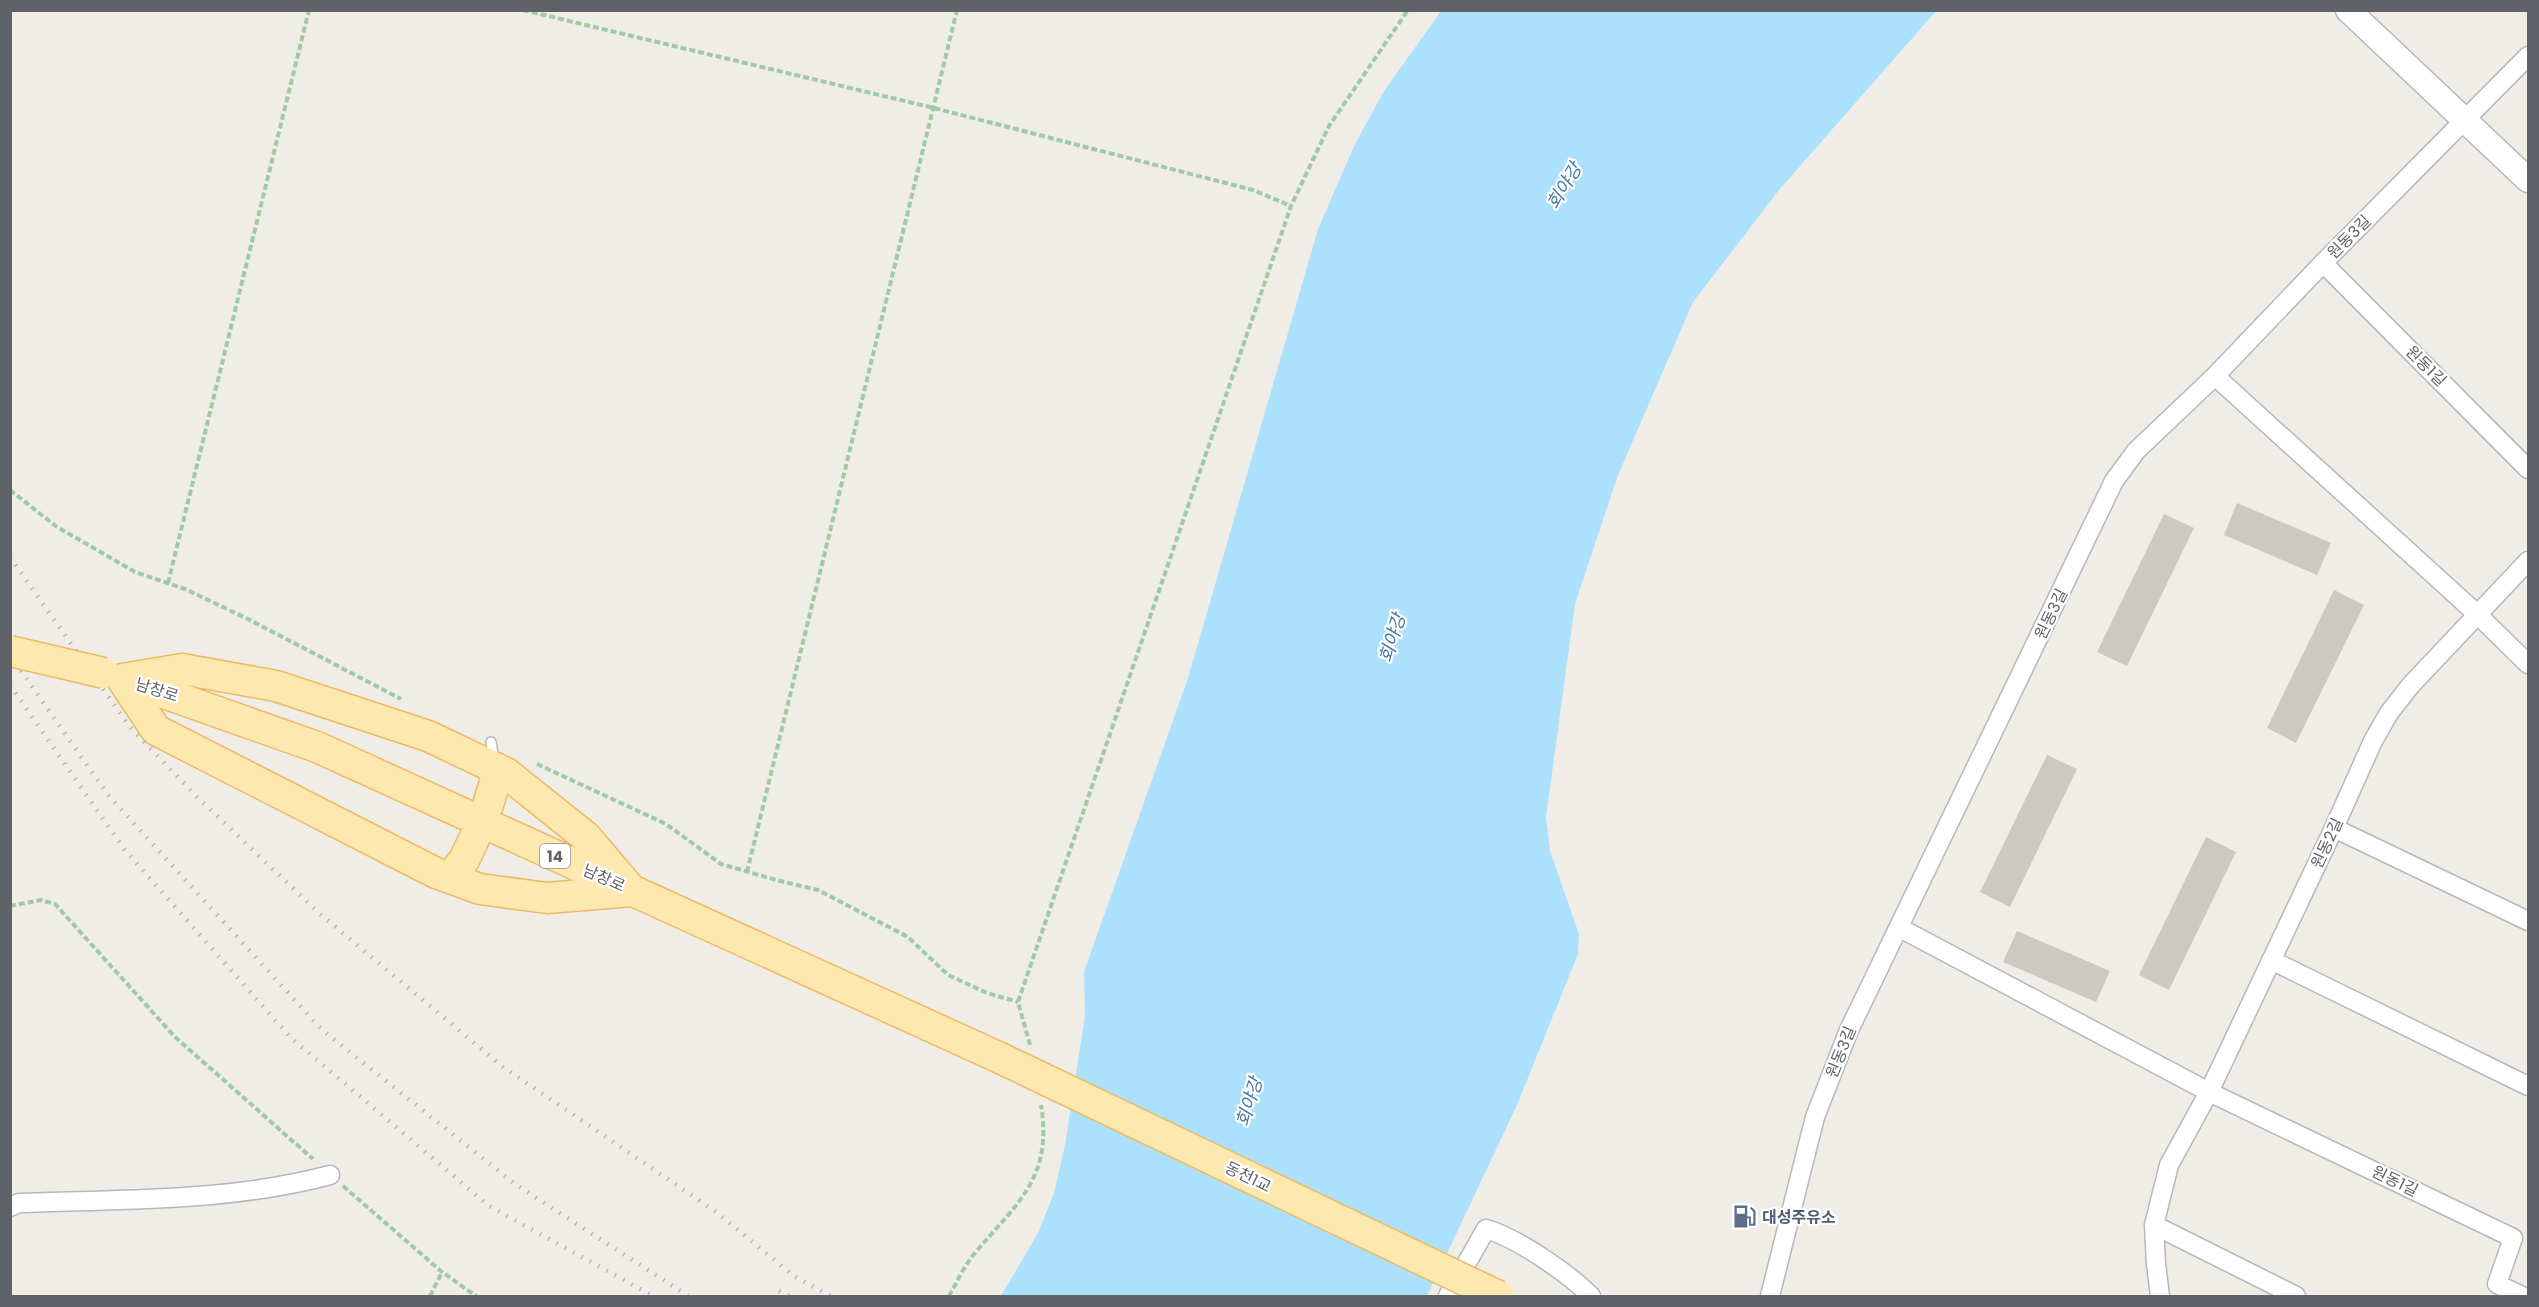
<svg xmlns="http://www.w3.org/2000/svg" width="2539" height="1307" viewBox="0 0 2539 1307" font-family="Poppins,'Noto Sans KR',sans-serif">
	<rect width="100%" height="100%" fill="#f0ede7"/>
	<!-- water -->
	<path fill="#abe1fc" d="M 1441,11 L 1936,11 L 1779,190 L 1693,302 L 1618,475 L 1575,604 L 1546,817 L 1550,851 L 1579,934 L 1578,954 L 1517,1105 L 1427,1296 L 1001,1296 L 1038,1233 L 1054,1193 L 1065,1145 L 1085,1016 L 1084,972 L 1188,678 L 1318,229 L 1355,144 L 1384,91 Z"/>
	<!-- building -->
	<path fill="#ccc8c3" d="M 2237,503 L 2331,543 L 2317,575 L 2224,535 Z
		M 2164,514 L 2194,528 L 2127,666 L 2097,652 Z
		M 2334,590 L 2364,605 L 2296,743 L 2267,728 Z
		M 2047,755 L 2077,769 L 2010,907 L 1980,892 Z
		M 2206,837 L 2236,852 L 2169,990 L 2139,975 Z
		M 2017,931 L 2110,971 L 2096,1002 L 2003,962 Z"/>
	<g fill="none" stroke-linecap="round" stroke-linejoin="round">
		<defs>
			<path id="service" d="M 491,742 L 494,760"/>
			<path id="minor" d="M 2323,263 L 2528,469
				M 2215,376 L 2477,614 L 2528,664
				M 2334,828 L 2528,921
				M 1900,928 L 2209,1092 L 2513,1238 L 2497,1284 L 2522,1296
				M 2271,960 L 2528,1086
				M 10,1207 L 19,1203 C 122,1199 229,1202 330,1175
				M 2154,1225 L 2296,1296
				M 1448,1296 L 1486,1229 C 1517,1238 1568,1273 1591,1296
				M 1770,1296 L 1815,1117 L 1849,1030 L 2114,481 L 2136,451 L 2215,376 L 2323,263 L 2528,56
				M 2160,1296 L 2156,1264 L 2154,1225 L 2169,1165 L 2209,1092 L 2334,828 L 2373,741 L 2389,713 L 2410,686 L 2528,561"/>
			<path id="tertiary" d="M 2348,10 L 2528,180"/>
			<path id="primary" d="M 182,669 L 276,686 L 428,736 L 506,773 L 586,837 L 632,891 L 547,898 L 480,889 L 436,873 L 156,730 L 122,679 Z
				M 127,680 L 317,747 L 998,1057
				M 488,805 L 495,782 L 496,768
				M 450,878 L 464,860 L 474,839"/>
		</defs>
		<!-- service casing -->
		<use href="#service" stroke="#b4b8bb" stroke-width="12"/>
		<!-- minor casing -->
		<use href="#minor" stroke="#b4b8bb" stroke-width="21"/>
		<!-- tertiary casing -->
		<use href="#tertiary" stroke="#b4b8bb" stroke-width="27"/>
		<!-- primary casing -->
		<use href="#primary" stroke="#edba63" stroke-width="33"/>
		<!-- path -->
		<path stroke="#9fcaa7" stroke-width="4" stroke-dasharray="6 3" stroke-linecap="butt" d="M 523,10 L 934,108 L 1253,190 L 1291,206
			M 10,490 L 57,527 L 135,572 L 185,589 L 248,619 L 401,699
			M 168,583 L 309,10
			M 537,764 L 666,824 L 721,864 L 776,880 L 818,890 L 908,937 L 948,975 L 987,993 L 1018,1002
			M 747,872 L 957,10
			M 10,906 L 41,900 L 55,904 L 175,1037 L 313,1159
			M 1030,1045 L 1018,1002 L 1291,206 L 1329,126 L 1408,10
			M 343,1186 L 442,1272 L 476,1296
			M 430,1296 L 442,1272
			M 949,1296 C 957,1282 964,1266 975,1253 C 1017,1203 1053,1178 1041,1105"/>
		<!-- service -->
		<use href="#service" stroke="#fff" stroke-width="9"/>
		<!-- minor -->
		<use href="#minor" stroke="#fff" stroke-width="18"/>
		<!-- tertiary -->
		<use href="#tertiary" stroke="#fff" stroke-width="24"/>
		<!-- primary -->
		<use href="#primary" stroke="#fde9b0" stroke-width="30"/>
		<!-- rail -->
		<path stroke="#b5b6b7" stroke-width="4.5" stroke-dasharray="1.5 8" stroke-linecap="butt" d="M 10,557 L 129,726 L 195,795 L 320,914 L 503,1067 L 716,1212 L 794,1276 L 830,1296
			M 10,655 L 108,795 L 321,1029 L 515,1184 L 688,1296
			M 10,685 L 124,849 L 290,1037 L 489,1206 L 653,1296
			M 779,1291 L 789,1296"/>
		<defs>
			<path id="primary-bridge" d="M 10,651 L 104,673
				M 998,1057 L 1498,1296"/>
		</defs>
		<!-- primary-bridge casing -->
		<use href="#primary-bridge" stroke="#edba63" stroke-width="33" stroke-linecap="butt"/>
		<!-- primary-bridge -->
		<use href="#primary-bridge" stroke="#fde9b0" stroke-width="30"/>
	</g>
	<!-- icons -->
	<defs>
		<symbol id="fuel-bare" viewBox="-9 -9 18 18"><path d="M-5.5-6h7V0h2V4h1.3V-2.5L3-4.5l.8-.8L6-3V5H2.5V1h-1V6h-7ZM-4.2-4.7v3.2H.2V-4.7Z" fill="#5c6f8a" stroke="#fff" stroke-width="2.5" paint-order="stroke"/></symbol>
	</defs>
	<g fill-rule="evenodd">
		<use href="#fuel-bare" x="1728" y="1200" width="33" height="33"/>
	</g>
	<g text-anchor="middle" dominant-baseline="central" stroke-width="4.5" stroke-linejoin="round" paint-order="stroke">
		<!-- shield labels -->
		<rect fill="#fff" stroke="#8f9295" stroke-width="1.5" x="540" y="844" width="30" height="24" rx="4.5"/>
		<g font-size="15" font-weight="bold" fill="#5f6367">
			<text x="555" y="856">14</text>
		</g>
		<!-- street labels -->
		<g font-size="16" fill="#5f6367" stroke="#fff">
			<text transform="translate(2349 237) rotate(-45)">원동3길</text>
			<text transform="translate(2426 366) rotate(45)">원동1길</text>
			<text transform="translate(2051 614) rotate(-64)">원동3길</text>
			<text transform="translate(157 690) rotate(18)">남창로</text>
			<text transform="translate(2327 843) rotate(-65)">원동2길</text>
			<text transform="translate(604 878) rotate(24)">남창로</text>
			<text transform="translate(1841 1052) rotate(-68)">원동3길</text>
			<text transform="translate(1248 1177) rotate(26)">동천1교</text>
			<text transform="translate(2395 1181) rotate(26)">원동1길</text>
		</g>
		<!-- service labels -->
		<g font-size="16" font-weight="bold" fill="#4e5e75" stroke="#fff" text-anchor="start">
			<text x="1762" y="1217">대성주유소</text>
		</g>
		<!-- water labels -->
		<g font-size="18" font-style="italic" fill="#41779e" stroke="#fff">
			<text transform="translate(1564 186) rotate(-59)">회야강</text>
			<text transform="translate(1392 638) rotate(-73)">회야강</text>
			<text transform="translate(1249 1102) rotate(-73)">회야강</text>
		</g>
	</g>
	<!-- border -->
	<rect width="2539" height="1307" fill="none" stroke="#5f6367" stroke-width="24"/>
</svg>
